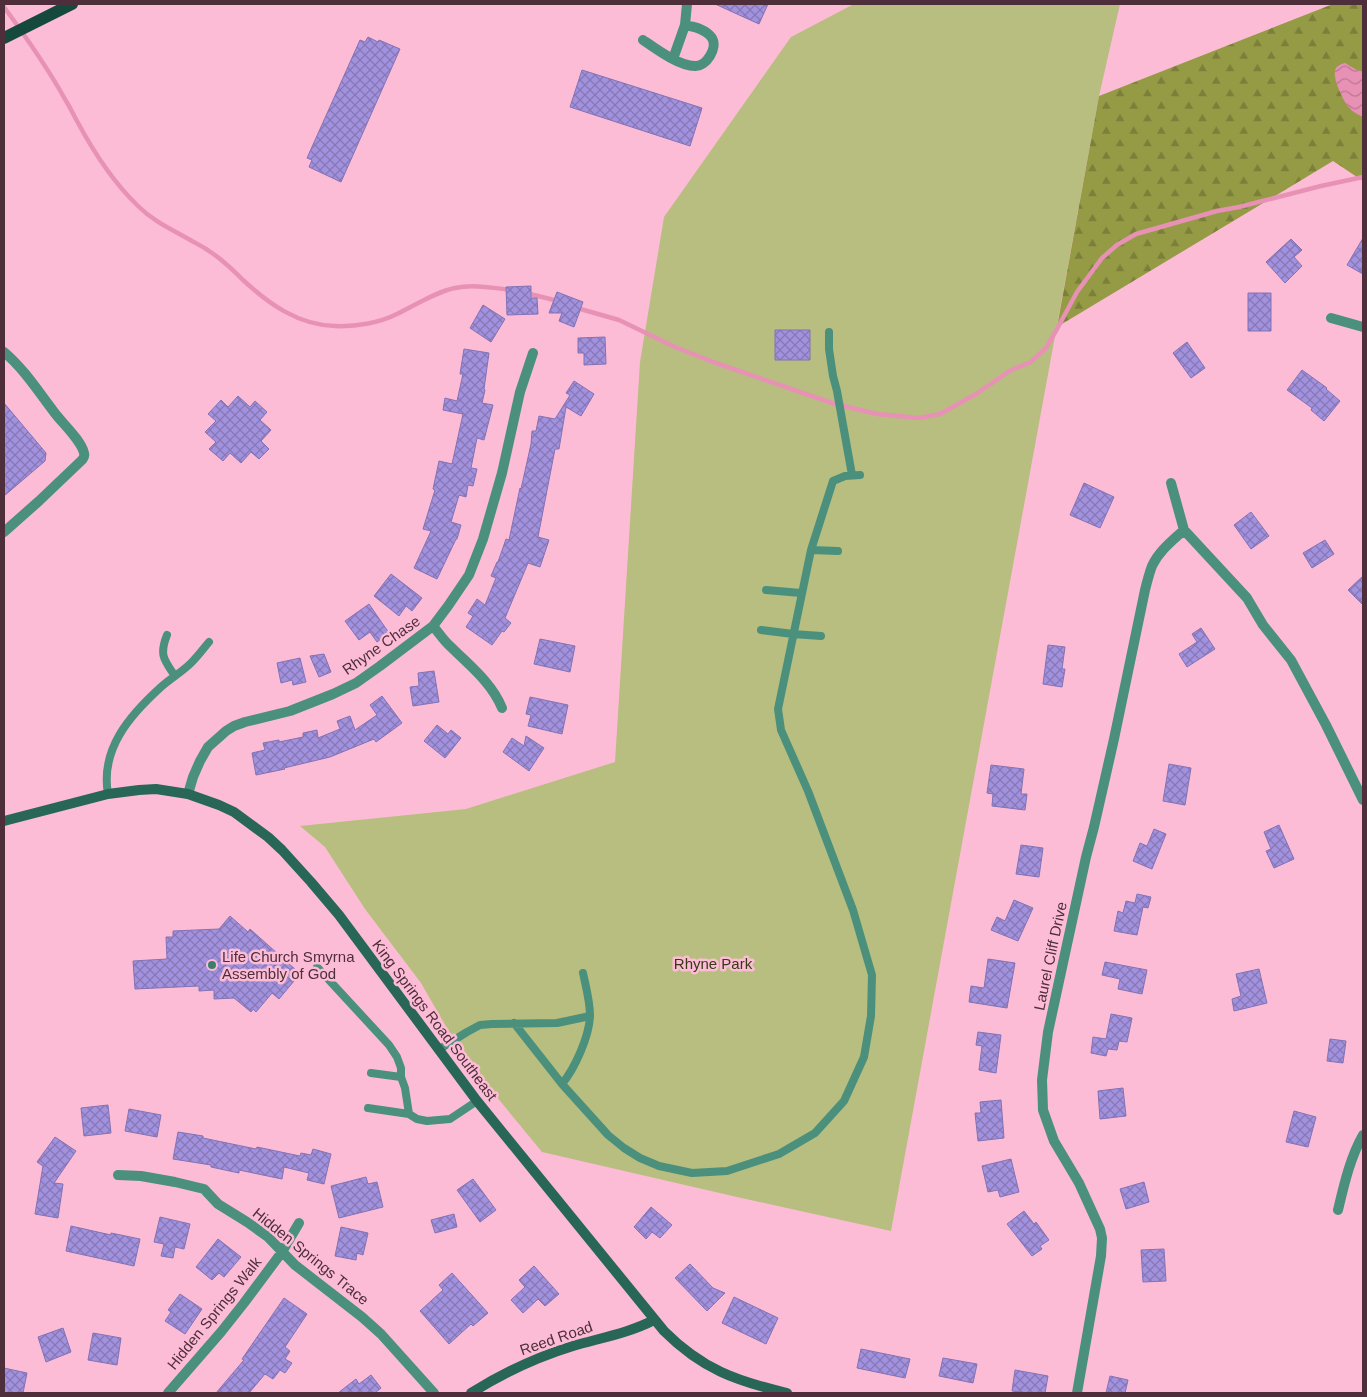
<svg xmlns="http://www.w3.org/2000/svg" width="1367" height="1397" viewBox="0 0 1367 1397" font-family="Arial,sans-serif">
	<defs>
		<pattern id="forest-firs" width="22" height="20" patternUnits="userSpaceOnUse" patternTransform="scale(1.25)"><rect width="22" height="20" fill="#949b44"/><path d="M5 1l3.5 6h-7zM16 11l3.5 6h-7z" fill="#7b7f3a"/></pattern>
		<pattern id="water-waves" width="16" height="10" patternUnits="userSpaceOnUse" patternTransform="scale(1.25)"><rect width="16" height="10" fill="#e791b5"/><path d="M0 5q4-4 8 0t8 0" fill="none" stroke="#bd7794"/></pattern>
		<pattern id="building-cross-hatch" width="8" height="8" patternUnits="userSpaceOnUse" patternTransform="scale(1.25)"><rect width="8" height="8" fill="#a291de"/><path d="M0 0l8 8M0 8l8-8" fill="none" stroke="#8677b5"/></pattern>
	</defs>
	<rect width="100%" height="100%" fill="#fdbcd5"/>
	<!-- green -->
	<path fill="#b7be7f" d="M 854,4 L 1120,4 L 1099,96 L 891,1231 L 737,1197 L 542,1152 L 463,1056 L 421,983 L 365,909 L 325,847 L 300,826 L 466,809 L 615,762 L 640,362 L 664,217 L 791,37 Z"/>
	<!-- forest -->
	<path fill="url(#forest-firs)" d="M 1333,4 L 1363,4 L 1363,181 L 1333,161 L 1057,327 L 1099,96 Z"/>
	<!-- water -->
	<path fill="url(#water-waves)" d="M 1345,63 L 1355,69 L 1363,72 L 1363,117 C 1357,114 1351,111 1347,105 C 1342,98 1333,79 1335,70 C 1337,66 1340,64 1345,63 Z"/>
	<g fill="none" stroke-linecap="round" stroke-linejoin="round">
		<!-- stream -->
		<path stroke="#e791b5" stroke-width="4.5" d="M 4,7 C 26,37 48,68 66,101 C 70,107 73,114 77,121 C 93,151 113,182 138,206 C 154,222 173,230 192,241 C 204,247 216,255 226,264 C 232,269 237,274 243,280 C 269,304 298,325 335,326 C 355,327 379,323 397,314 C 416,305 435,292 455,288 C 474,284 493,288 512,290
			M 526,293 L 558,301
			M 577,308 L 619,320 L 675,347 L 716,363 L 835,404 L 877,414 L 919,418 L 940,414 L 976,394 L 1011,370 L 1031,362 L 1046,348 L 1057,329 L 1077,292 L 1102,258 L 1117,245 L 1136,234 L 1217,211 L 1239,207 L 1321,186 L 1363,177"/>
	</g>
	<!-- building -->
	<path fill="url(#building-cross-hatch)" stroke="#8272b5" d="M 715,4 L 768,4 L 759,24 Z
		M 368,37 L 378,42 L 379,40 L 400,49 L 341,182 L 309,167 L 312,160 L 307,158 L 360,40 L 365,42 Z
		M 582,70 L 702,108 L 690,146 L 570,107 Z
		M 1363,238 L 1363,274 L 1347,265 Z
		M 1291,239 L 1302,250 L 1294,257 L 1302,266 L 1285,283 L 1266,262 Z
		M 531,286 L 531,298 L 537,298 L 538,314 L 507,315 L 506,287 Z
		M 557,292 L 583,302 L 574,327 L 559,321 L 562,313 L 549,313 Z
		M 1248,293 L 1271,293 L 1271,331 L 1248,331 Z
		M 483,305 L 505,319 L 491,342 L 470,328 Z
		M 775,330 L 810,330 L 810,360 L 775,360 Z
		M 605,337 L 606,364 L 584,365 L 584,353 L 578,353 L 578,338 Z
		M 1187,342 L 1205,368 L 1191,378 L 1173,353 Z
		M 464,349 L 489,353 L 484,389 L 485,390 L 482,403 L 493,405 L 484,440 L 477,438 L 471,468 L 477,469 L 473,486 L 468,485 L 466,497 L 459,495 L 451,522 L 461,525 L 457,539 L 456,539 L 437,579 L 414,568 L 431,531 L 423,529 L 435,490 L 433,489 L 439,461 L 452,464 L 463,414 L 443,410 L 445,398 L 457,401 L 463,374 L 460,374 Z
		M 1302,370 L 1327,388 L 1326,389 L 1340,401 L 1324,421 L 1311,410 L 1312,408 L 1287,390 Z
		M 574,381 L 594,394 L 581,416 L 566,407 L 559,449 L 555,449 L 538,537 L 549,540 L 540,567 L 528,563 L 505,618 L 511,623 L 504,632 L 502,631 L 492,645 L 466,627 L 473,616 L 468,613 L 477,599 L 485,605 L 496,578 L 491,576 L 497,562 L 498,562 L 506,539 L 509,540 L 520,488 L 521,489 L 531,444 L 532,431 L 536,431 L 539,416 L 555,419 L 570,395 L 566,393 Z
		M 238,396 L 250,407 L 255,401 L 267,412 L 260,420 L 271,430 L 261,441 L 269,449 L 259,459 L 251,452 L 241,463 L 230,453 L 223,461 L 209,449 L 216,442 L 205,432 L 216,421 L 208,414 L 221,400 L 228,407 Z
		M 4,403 L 46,453 L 45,461 L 4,496 Z
		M 1084,483 L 1114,497 L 1100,528 L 1070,515 Z
		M 1251,512 L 1269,536 L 1251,549 L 1234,525 Z
		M 1325,540 L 1334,554 L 1312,568 L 1303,553 Z
		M 391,574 L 422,598 L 412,611 L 406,606 L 399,616 L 374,596 Z
		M 1363,576 L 1363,605 L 1348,590 Z
		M 369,604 L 389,633 L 377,642 L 370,632 L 359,640 L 345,621 Z
		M 1201,628 L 1215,649 L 1187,667 L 1179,654 L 1197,642 L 1192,634 Z
		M 540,639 L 575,646 L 570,672 L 534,664 Z
		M 1048,645 L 1065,647 L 1062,669 L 1065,669 L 1062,687 L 1043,684 Z
		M 324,654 L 331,672 L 319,677 L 310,656 Z
		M 300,658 L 306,682 L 293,685 L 292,680 L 281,683 L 277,663 Z
		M 434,671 L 439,702 L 413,706 L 410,687 L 419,686 L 418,673 Z
		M 382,696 L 402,723 L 376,742 L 374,739 L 330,757 L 284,768 L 285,769 L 256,775 L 252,753 L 265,750 L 263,743 L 279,740 L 279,742 L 303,737 L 303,733 L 317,730 L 318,738 L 340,729 L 337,721 L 350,716 L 355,730 L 377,715 L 370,705 Z
		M 530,697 L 568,705 L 562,734 L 528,726 L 531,715 L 526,714 Z
		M 437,725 L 448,734 L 451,730 L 461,738 L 445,758 L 424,741 Z
		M 526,736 L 544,748 L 529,771 L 503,752 L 512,738 L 524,746 Z
		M 1169,764 L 1191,768 L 1185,805 L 1163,801 Z
		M 991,765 L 1024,769 L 1021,794 L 1027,794 L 1025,810 L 992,806 L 993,794 L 987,793 Z
		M 1279,825 L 1294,859 L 1274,868 L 1266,851 L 1271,849 L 1264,832 Z
		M 1154,829 L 1166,834 L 1152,869 L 1133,861 L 1140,843 L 1147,846 Z
		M 1021,845 L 1043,848 L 1039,877 L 1016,874 Z
		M 1137,894 L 1151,897 L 1148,908 L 1143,907 L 1137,935 L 1114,931 L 1118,911 L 1123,913 L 1126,901 L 1135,903 Z
		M 1014,900 L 1033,908 L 1018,941 L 991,930 L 997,917 L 1005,921 Z
		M 230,916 L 248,932 L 250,929 L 296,970 L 290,977 L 294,981 L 279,999 L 272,993 L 256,1012 L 253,1009 L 251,1012 L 234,998 L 214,999 L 214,990 L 199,991 L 199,986 L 135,989 L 133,961 L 167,959 L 166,937 L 173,937 L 173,931 L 219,929 Z
		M 988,959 L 1015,963 L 1007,1008 L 969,1002 L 971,986 L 984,988 Z
		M 1105,962 L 1147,970 L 1142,994 L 1118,989 L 1120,979 L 1102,975 Z
		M 1259,969 L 1267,1003 L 1234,1011 L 1232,999 L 1241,996 L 1236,974 Z
		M 1111,1014 L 1132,1018 L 1127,1042 L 1119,1041 L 1117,1050 L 1108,1049 L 1106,1056 L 1091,1053 L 1093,1037 L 1106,1039 Z
		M 978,1032 L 1001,1035 L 996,1073 L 979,1070 L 982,1046 L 976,1045 Z
		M 1330,1039 L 1346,1041 L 1343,1063 L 1327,1061 Z
		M 1123,1088 L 1126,1116 L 1100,1119 L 1098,1091 Z
		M 1001,1100 L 1004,1138 L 978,1141 L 975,1113 L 981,1113 L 980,1102 Z
		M 108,1105 L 111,1133 L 84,1136 L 81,1108 Z
		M 129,1109 L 161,1115 L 157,1137 L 125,1131 Z
		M 1294,1111 L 1316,1117 L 1308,1147 L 1286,1142 Z
		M 178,1132 L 203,1136 L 203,1138 L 256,1149 L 257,1147 L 300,1156 L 301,1153 L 311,1155 L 313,1149 L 331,1154 L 324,1184 L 307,1180 L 309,1173 L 284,1167 L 282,1179 L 239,1170 L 239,1173 L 211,1167 L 211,1165 L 173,1159 Z
		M 55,1137 L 76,1151 L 54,1183 L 63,1184 L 58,1218 L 35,1214 L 43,1166 L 37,1162 Z
		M 1011,1159 L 1019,1192 L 1000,1197 L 998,1190 L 988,1192 L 982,1166 Z
		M 366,1177 L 368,1184 L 377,1182 L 383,1207 L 339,1218 L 331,1186 Z
		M 473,1179 L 496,1210 L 480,1222 L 457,1190 Z
		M 1144,1182 L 1149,1202 L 1126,1209 L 1120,1189 Z
		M 651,1207 L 672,1225 L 660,1238 L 652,1232 L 646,1239 L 634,1227 Z
		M 1024,1211 L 1034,1224 L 1036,1222 L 1049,1240 L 1040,1246 L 1042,1249 L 1032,1256 L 1007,1224 Z
		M 454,1214 L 457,1227 L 435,1233 L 431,1220 Z
		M 160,1217 L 190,1224 L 184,1249 L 175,1247 L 173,1258 L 161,1256 L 164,1244 L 154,1242 Z
		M 71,1226 L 111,1235 L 111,1233 L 140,1239 L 134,1266 L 66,1251 Z
		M 341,1227 L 368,1233 L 363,1255 L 357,1253 L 356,1260 L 335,1256 Z
		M 218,1239 L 241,1257 L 224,1277 L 219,1273 L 212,1280 L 196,1267 Z
		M 1164,1249 L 1166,1281 L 1143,1282 L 1141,1250 Z
		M 690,1264 L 713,1288 L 725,1293 L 707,1311 L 675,1278 Z
		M 534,1266 L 559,1294 L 545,1306 L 538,1299 L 523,1313 L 511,1300 L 525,1287 L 519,1280 Z
		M 452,1273 L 488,1313 L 473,1326 L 471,1324 L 449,1344 L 420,1311 L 443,1290 L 439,1285 Z
		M 180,1294 L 202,1309 L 185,1334 L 165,1321 L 171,1312 L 168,1310 Z
		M 734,1297 L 778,1318 L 766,1344 L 722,1323 Z
		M 284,1298 L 307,1314 L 285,1347 L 290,1351 L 285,1359 L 292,1363 L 285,1373 L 280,1370 L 273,1379 L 265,1374 L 249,1393 L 216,1393 L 244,1360 L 242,1359 Z
		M 63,1328 L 71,1352 L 46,1362 L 38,1337 Z
		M 93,1333 L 121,1338 L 117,1365 L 88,1360 Z
		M 861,1349 L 910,1359 L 905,1378 L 857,1368 Z
		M 943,1358 L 977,1364 L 973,1383 L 939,1376 Z
		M 4,1368 L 27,1373 L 23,1393 L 4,1393 Z
		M 1015,1370 L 1048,1376 L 1045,1393 L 1027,1393 L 1012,1391 Z
		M 371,1375 L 381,1388 L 375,1393 L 338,1393 L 356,1379 L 359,1384 Z
		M 1110,1376 L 1128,1380 L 1125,1393 L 1106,1393 Z"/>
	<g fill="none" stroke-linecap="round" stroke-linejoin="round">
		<!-- lane -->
		<path stroke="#4a907c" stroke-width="8" d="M 829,332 L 829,349 L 833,376 L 837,391 L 852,475
			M 811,550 L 838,551
			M 766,590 L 801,593
			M 761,630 L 793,634 L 821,636
			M 167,635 C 159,655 164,660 175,676
			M 108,794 C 100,749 130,715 161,687 C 171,678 182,672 191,663 C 198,656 203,649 209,642
			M 317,967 L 389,1045 L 397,1057 L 401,1068 L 401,1077 L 405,1088 L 409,1114
			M 514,1023 L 562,1084 L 608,1135 L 624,1148 L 640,1158 L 659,1166 L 692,1173 L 727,1171 L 779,1154 L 815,1133 L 844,1101 L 864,1057 L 871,1016 L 872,975 L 853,910 L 808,791 L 781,730 L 778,709 L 811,550 L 833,481 L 845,476 L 860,475
			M 438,1050 L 467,1032 L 480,1025 L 492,1024 L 557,1023 L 590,1016
			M 371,1073 L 401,1077
			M 562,1084 C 575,1068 589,1037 590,1016 C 590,1001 586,987 583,973
			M 368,1108 L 409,1114 L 417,1119 L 427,1121 L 450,1119 L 477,1101"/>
		<!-- street -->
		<path stroke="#4a907c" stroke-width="10" d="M 643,40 C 656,49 679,66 695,66 C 706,67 718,48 712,38 C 706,29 694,27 685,25
			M 673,59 L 685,25 L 687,4
			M 1331,318 L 1363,327
			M 4,352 C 24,369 38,391 54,412 C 62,423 81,440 84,453 C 85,457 84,457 82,460 L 39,501 L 4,532
			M 1171,483 L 1184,530 L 1247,598 L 1263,625 L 1291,660 L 1326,725 L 1363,800
			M 433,626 C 439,633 444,641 451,647 C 470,666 492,683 502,708
			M 188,794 L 193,777 L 200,761 L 208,747 L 226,731 L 234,726 L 245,722 L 290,711 L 333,694 L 356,683 L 380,666 L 433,626 L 448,606 L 469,575 L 483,539 L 502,473 L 520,392 L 533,353
			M 118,1175 L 141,1176 L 175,1182 L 204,1189 L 218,1204 L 247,1222 L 268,1237 L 295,1265 L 362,1317 L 381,1334 L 434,1393
			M 1338,1210 C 1344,1185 1350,1158 1363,1135
			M 168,1393 L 221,1332 L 244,1303 L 282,1252 L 299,1223
			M 1077,1393 L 1101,1256 L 1102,1238 L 1100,1229 L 1079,1183 L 1054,1141 L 1043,1110 L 1042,1080 L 1048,1032 L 1086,857 L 1094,827 L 1114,739 L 1145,590 C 1147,582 1149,574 1152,566 C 1159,551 1172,541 1184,530"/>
		<!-- secondary -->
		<path stroke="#286757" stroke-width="10" d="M 4,821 L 108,794 L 139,790 L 156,789 L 188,794 L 219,805 L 234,812 L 268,837 L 282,850 L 311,882 L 339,915 L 477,1101 L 664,1331 C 702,1369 736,1381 787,1393
			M 471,1393 C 503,1373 537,1357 573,1346 C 600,1338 629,1333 654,1320"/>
		<!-- primary -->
		<path stroke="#16493d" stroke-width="12" d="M 4,38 L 72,4"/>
	</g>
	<!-- markers -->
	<circle fill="#3d7d6c" stroke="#fdbcd5" stroke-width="2" cx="212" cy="965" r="5"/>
	<g text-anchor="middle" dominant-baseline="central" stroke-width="5" stroke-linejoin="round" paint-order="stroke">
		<!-- street labels -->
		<g font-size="15" fill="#4e2e3b" stroke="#fdbcd5">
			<text transform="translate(381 645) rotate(-35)">Rhyne Chase</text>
			<text transform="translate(1050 956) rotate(-78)">Laurel Cliff Drive</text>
			<text transform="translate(435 1020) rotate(53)">King Springs Road Southeast</text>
			<text transform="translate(311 1256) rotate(39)">Hidden Springs Trace</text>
			<text transform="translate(214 1313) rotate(-51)">Hidden Springs Walk</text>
			<text transform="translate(556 1338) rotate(-19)">Reed Road</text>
		</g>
		<!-- poi labels -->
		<g font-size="15" fill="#4e2e3b" stroke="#fdbcd5" text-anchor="start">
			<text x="222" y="956">Life Church Smyrna<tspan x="222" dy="17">Assembly of God</tspan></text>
		</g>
		<!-- park labels -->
		<g font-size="15" fill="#373a15" stroke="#fdbcd5">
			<text x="713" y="963">Rhyne Park</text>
		</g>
	</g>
	<!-- border -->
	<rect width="1367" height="1397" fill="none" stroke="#4e2e3b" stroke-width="10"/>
</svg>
